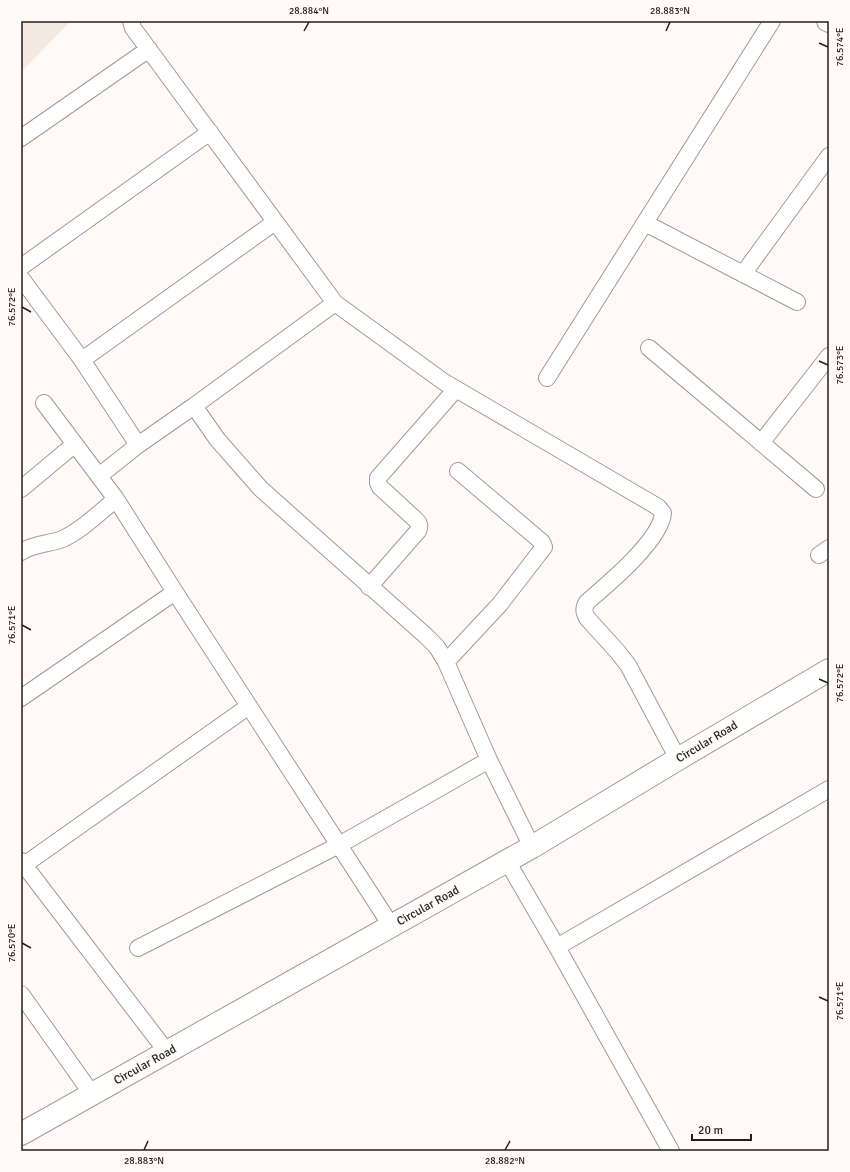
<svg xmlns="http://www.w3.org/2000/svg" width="850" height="1172" viewBox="0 0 850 1172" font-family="Signika,sans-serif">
	<rect width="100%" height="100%" fill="#fffaf7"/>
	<!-- built -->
	<path fill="#f4eae3" d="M 21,21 L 71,21 L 21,72 Z"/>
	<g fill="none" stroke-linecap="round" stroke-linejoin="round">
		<defs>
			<path id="minor" d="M 131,21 L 133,28 L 335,303 L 444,382 L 658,507 L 663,513 C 661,540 608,584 587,602 C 583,609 584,612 587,618 L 617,651 L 628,665 L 678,759
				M 21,138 L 149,49
				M 645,223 L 797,302
				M 21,267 L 210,132
				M 743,274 L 829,156
				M 21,278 L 82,360 L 138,445
				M 649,348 L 816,489
				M 82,360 L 275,222
				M 547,378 L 772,21
				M 44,403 L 116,499 L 175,592 L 392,927
				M 194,406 L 217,439 L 261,489 L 426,636 L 437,647 L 446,662 L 489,760 L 532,847
				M 761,443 L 829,356
				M 99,476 L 138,445 L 194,406 L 335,303
				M 21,489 L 75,444
				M 21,552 C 33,544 47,544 60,540 C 80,532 100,512 116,499
				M 819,555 L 829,548
				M 369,587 L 418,531 C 420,526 420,524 416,520 L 380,487 L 378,483 L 378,478 L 456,389
				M 446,662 L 500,604 L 544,547 L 542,542 L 458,471
				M 21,698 L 175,592
				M 21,861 L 167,1052
				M 507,861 L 557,947 L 671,1151
				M 24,865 L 249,706
				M 557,947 L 829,789
				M 138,948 L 339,845 L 489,760
				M 21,994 L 92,1094"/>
			<path id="tertiary" d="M 827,21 L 829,22"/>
			<path id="secondary" d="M 21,1134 L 532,847 L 678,759 L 829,670"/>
		</defs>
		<!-- minor casing -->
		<use href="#minor" stroke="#a49992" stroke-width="18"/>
		<!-- tertiary casing -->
		<use href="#tertiary" stroke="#a49992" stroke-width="22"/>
		<!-- secondary casing -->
		<use href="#secondary" stroke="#a49992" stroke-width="24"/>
		<!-- minor -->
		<use href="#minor" stroke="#fff" stroke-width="16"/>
		<!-- tertiary -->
		<use href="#tertiary" stroke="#fff" stroke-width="20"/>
		<!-- secondary -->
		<use href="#secondary" stroke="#fff" stroke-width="22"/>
	</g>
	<!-- ticks -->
	<path fill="none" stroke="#231f1c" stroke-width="1.5" d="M 304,31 L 309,22M 666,31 L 670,22M 819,43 L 828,47M 22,307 L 31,312M 819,361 L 828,365M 22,625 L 31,630M 819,679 L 828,683M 22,943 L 31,948M 819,997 L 828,1001M 144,1150 L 148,1141M 505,1150 L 510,1141"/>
	<g text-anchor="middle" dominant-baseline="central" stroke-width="3.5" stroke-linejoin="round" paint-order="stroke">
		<!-- street labels -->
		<g font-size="12" fill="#231f1c" stroke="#fffaf7">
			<text transform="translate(707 742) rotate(-31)">Circular Road</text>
			<text transform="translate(428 906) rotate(-29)">Circular Road</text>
			<text transform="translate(145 1065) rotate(-29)">Circular Road</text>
		</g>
	</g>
	<!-- border -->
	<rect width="850" height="1172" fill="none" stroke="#fffaf7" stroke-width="44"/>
	<!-- scale -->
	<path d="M692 1134v6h59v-6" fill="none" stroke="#231f1c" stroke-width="2"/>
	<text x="698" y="1134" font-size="12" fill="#231f1c" stroke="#fffaf7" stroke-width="3" paint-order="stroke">20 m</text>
	<rect x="22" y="22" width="806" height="1128" fill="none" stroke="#231f1c" stroke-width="1.5"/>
	<g font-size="10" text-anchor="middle" fill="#231f1c">
		<text x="309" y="14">28.884°N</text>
		<text x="670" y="14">28.883°N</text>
		<text transform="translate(839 47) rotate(-90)" y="4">76.574°E</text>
		<text transform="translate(11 307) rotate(-90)" y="4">76.572°E</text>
		<text transform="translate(839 365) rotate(-90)" y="4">76.573°E</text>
		<text transform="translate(11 625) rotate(-90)" y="4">76.571°E</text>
		<text transform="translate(839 683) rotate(-90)" y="4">76.572°E</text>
		<text transform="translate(11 943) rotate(-90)" y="4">76.570°E</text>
		<text transform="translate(839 1001) rotate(-90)" y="4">76.571°E</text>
		<text x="144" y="1164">28.883°N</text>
		<text x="505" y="1164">28.882°N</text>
	</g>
</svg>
